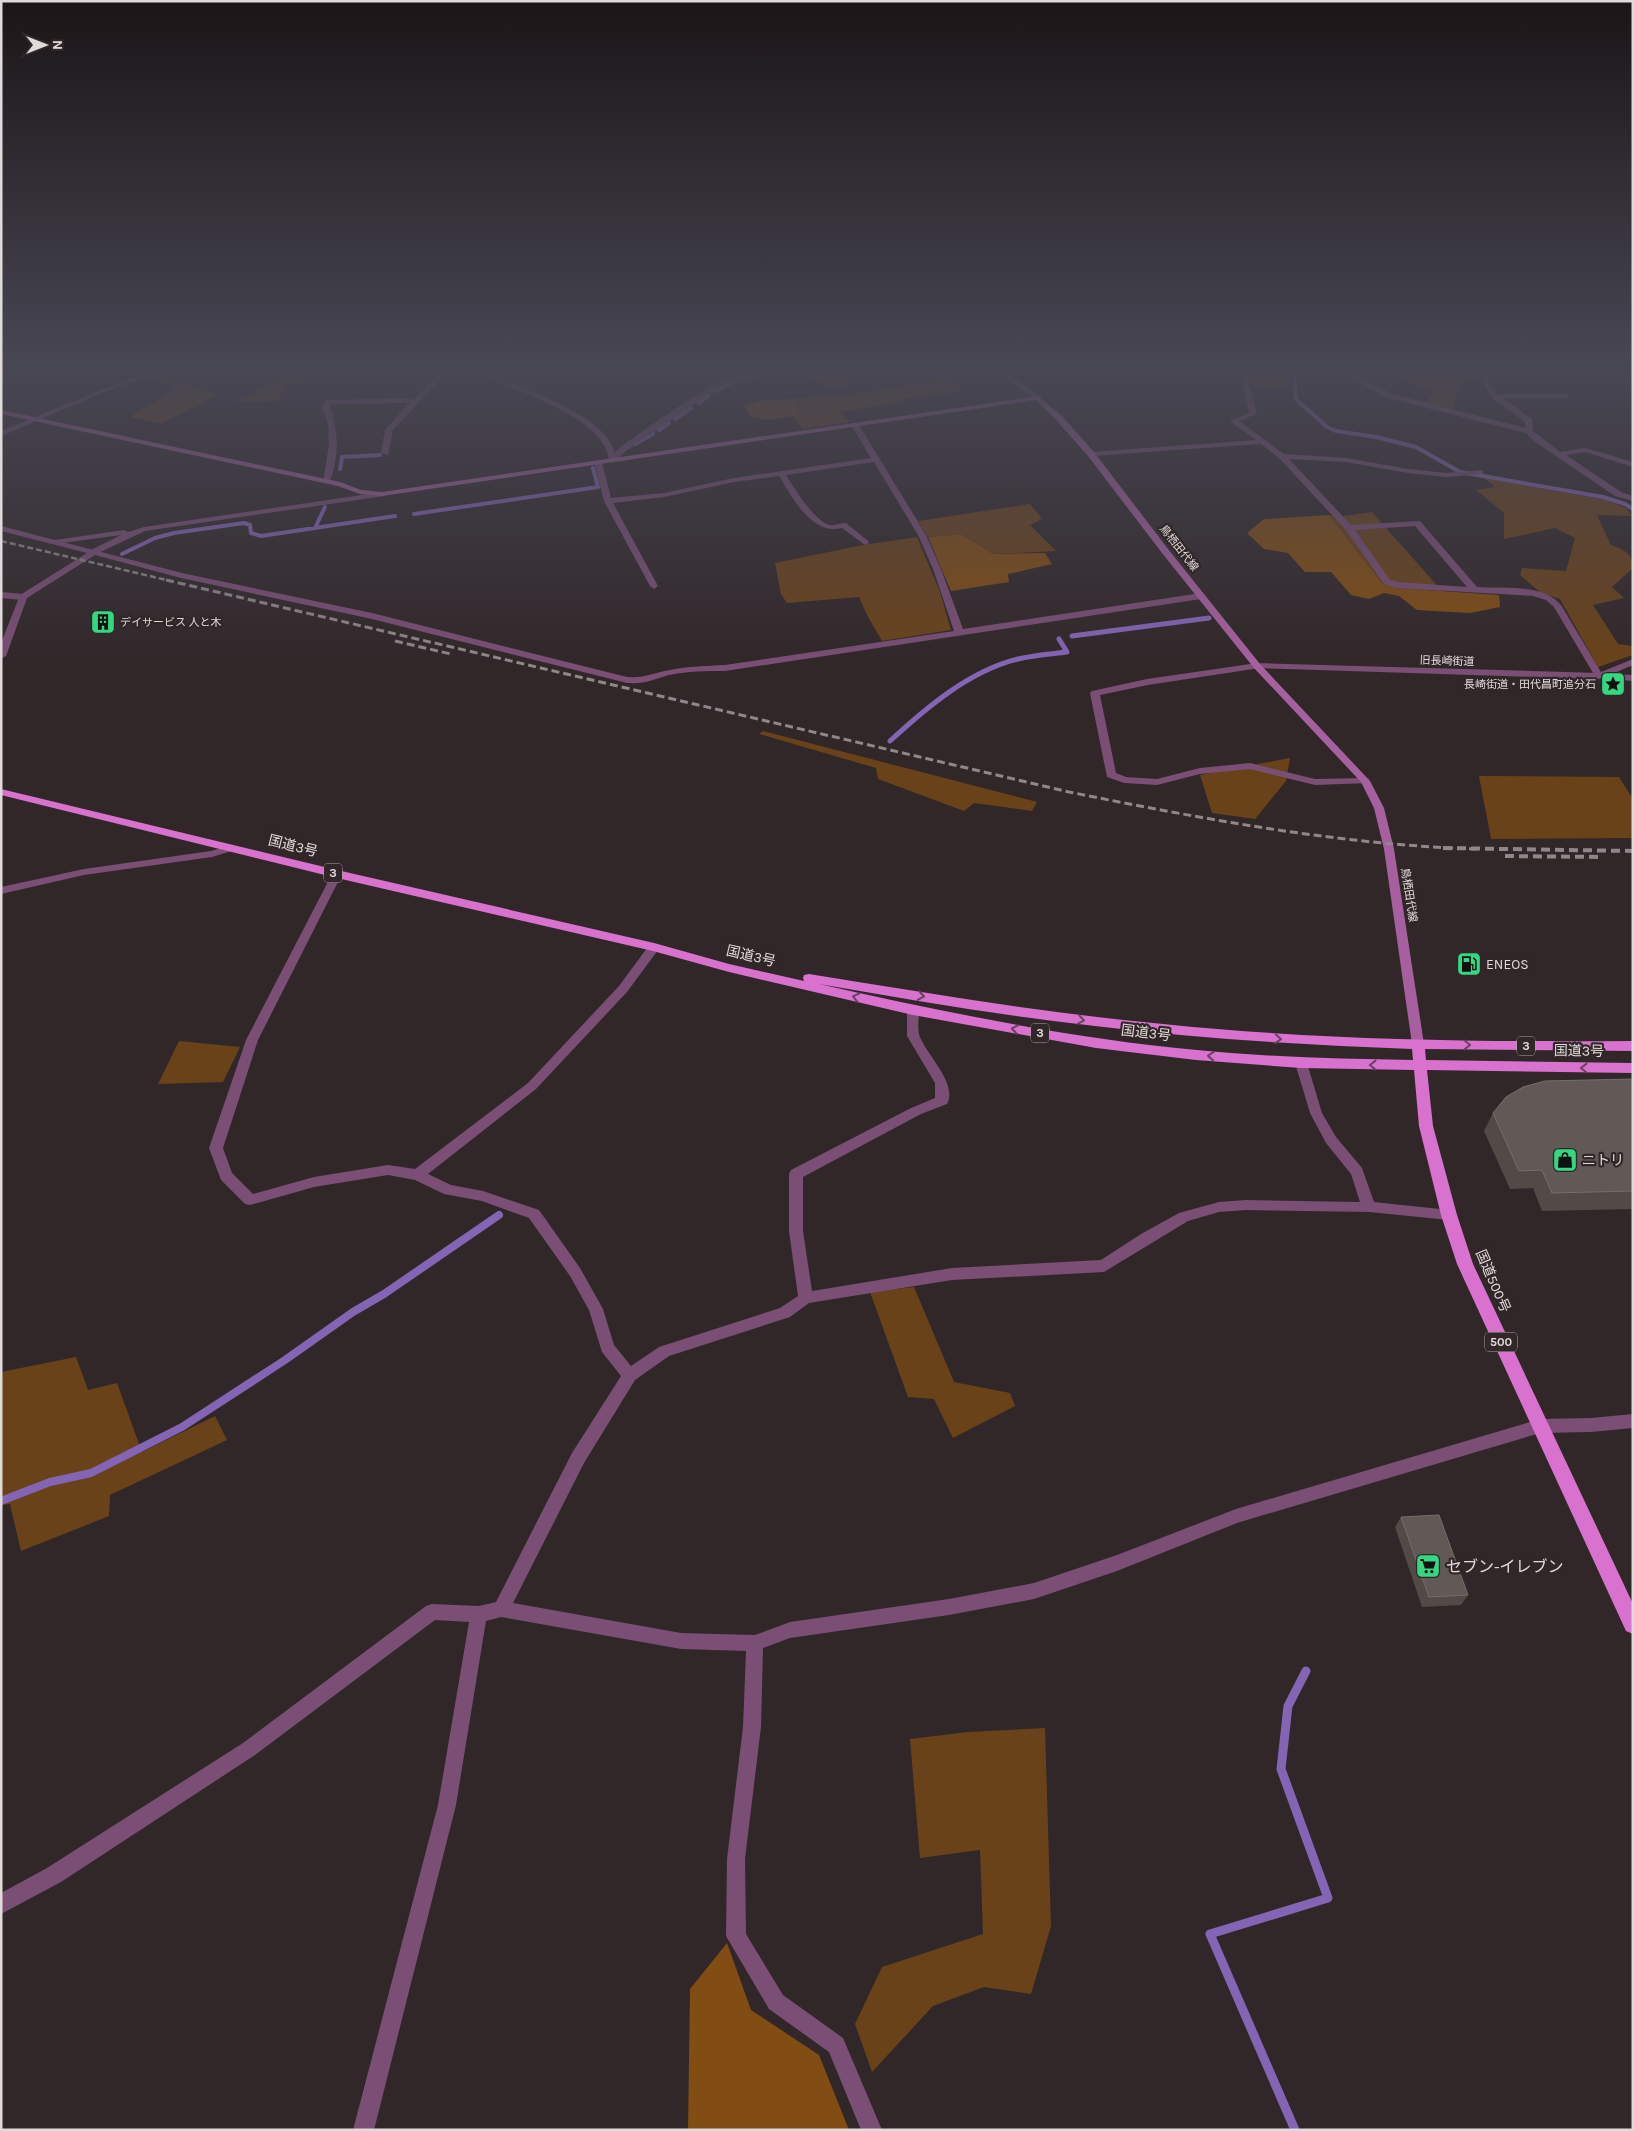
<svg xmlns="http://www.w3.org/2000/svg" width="1634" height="2131" viewBox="0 0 1634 2131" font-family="Karla,'Noto Sans JP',sans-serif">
	<rect width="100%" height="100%" fill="#312729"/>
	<!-- green -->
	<path fill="#6a421a" d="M 303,367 L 314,369 L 300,383 L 284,385 L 279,401 L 235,402 Z
		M 1286,367 L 1291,372 L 1290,388 L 1249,386 L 1245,370 Z
		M 1387,367 L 1470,367 L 1478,368 L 1478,381 L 1460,380 L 1452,410 L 1426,404 L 1434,391 L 1411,383 Z
		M 157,375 L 218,395 L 161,424 L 130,417 L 175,389 L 148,378 Z
		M 949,377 L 962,391 L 901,399 L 903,402 L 840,412 L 849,422 L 803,429 L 793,418 L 799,415 L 796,402 L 787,399 L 877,391 Z
		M 1484,478 L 1606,500 L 1626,508 L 1632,516 L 1597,515 L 1611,545 C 1624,550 1633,553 1633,568 L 1612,587 L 1624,598 L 1593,605 L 1618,644 L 1633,646 L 1633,655 L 1598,667 L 1560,599 L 1541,593 L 1520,575 L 1522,568 L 1566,571 L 1575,538 L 1555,528 L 1504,539 L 1504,513 L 1476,490 L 1495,487 Z
		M 1030,504 L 1042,519 L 1030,525 L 1056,551 L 993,554 L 961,534 L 928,537 L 918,521 Z
		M 1372,512 L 1442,591 L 1395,588 L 1382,583 L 1329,515 L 1344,516 Z
		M 917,537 L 940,592 L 951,630 L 882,641 L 867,615 L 859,597 L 787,603 L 781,594 L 775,563 L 863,545 Z
		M 763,731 L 1037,802 L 1032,811 L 974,803 L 964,811 L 878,779 L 876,768 L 759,734 Z
		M 1290,758 L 1286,781 L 1255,819 L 1212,813 L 1200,775 Z
		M 1479,776 L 1619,777 L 1633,799 L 1633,838 L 1491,839 Z
		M 179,1041 L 240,1047 L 223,1082 L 158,1084 Z
		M 914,1287 L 954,1382 L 1010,1393 L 1015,1406 L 953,1438 L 934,1399 L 908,1397 L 870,1292 Z
		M 76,1357 L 88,1390 L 117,1383 L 142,1452 L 215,1416 L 227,1440 L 110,1495 L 109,1516 L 21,1551 L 10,1504 L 1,1505 L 1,1372 Z
		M 1045,1728 L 1051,1926 L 1031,1994 L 984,1987 L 933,2006 L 872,2072 L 855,2024 L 882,1967 L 983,1934 L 980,1850 L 920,1858 L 910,1739 L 968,1732 Z"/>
	<!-- forest -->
	<path fill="#814d13" d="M 800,367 L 845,367 L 851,375 L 846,380 L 846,385 C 826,391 815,379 800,367 Z
		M 787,399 L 796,402 L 799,415 L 768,420 L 751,417 L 744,406 L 763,400 Z
		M 1329,515 L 1382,583 L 1396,588 L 1499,595 L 1500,607 L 1470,613 L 1417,610 L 1399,596 L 1384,593 L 1369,599 L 1351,595 L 1331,572 L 1305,572 L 1288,553 L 1264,549 L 1247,533 L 1264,519 Z
		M 961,534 L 993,554 L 1045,553 L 1052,564 L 1008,574 L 1009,582 L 951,591 L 928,537 Z
		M 727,1943 L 751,2010 L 819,2055 L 849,2130 L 688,2130 L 690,1989 Z"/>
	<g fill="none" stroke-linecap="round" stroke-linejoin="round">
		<!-- stream-far3 -->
		<path stroke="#8464b4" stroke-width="4" d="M 1289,367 L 1294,372 L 1296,399 L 1327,427 L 1336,431 L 1376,437 L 1416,447 L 1460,472 L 1603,497 L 1625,504 L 1633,509
			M 741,379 L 780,370
			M 715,391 L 733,382
			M 699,403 L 708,396
			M 675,419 L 691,408
			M 659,430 L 669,423
			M 635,444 L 653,434
			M 340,469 L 342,457 L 380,455
			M 414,514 L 598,487 L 593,468
			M 315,528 L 325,507
			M 122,554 L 155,538 L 174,533 L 244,523 L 250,525 L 251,533 L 261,536 L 395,516"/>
		<!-- stream-far2 -->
		<path stroke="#8464b4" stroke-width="5" d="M 1072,636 L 1209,618
			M 890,741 C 926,708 969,671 1018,659 C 1034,655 1051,654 1067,652 L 1059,639"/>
		<!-- stream-far1 -->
		<path stroke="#8464b4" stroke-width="8" d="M 1,1501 L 50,1482 L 91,1473 L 182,1427 L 285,1360 L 353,1312 L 384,1294 L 499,1215"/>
		<!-- stream -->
		<path stroke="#8464b4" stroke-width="9" d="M 1295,2130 L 1210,1934 L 1328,1898 L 1281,1769 L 1288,1706 L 1306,1671"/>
		<!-- minor -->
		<path fill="#7a4e75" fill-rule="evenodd" d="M 167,367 L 175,367 L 107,391 L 1,436 L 1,431 L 103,389 Z
			M 446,367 L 452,367 L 393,430 L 388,455 L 381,453 L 385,430 L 409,403 L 332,404 L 330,407 C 339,431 339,457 330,481 L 323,483 L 329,444 L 328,424 L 322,407 L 327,400 L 401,398 L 413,400 Z
			M 488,367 L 494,367 L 493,373 L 496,378 C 530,391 605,415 615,453 L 620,447 C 663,419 732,360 785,367 L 752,374 L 719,387 L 626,451 L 613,462 L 609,460 C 608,455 607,450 604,445 C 583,412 527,395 492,380 L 487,373 Z
			M 1240,367 L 1261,367 L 1246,370 L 1257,414 L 1239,421 L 1284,454 L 1346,458 L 1408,469 L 1447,473 L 1483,470 L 1483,474 L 1480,474 L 1447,477 L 1408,473 L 1346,462 L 1289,459 L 1351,525 L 1420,521 L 1477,587 C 1503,589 1543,583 1561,605 L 1601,672 L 1633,659 L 1633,665 L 1612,674 L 1633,675 L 1633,681 L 1596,678 L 1554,607 L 1546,600 L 1533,596 L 1397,588 L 1384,584 L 1346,530 L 1279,458 L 1261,444 L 1091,456 L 1087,454 L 1091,452 L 1256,440 L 1230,421 L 1249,413 ZM 1415,526 L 1467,587 L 1398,582 L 1390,580 L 1355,530 Z
			M 1331,367 L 1338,367 L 1393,394 L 1525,428 L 1525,422 L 1492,398 L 1482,381 L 1484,367 L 1490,367 L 1488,381 L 1497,394 L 1569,394 L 1570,396 L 1566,398 L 1502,398 L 1532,419 L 1533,431 L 1560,452 L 1585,448 L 1633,462 L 1633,467 L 1585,452 L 1566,455 L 1621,492 L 1633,496 L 1633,501 L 1615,496 L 1534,441 L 1526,433 L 1387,398 Z
			M 852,423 L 859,425 L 926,535 L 941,569 L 963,629 L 1201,593 L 1205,596 L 1201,599 L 725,671 C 706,671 688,671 669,675 C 651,680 647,684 627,683 L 372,619 L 181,578 L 95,555 L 27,598 L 6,656 L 1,659 L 1,643 L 20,595 L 87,553 L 1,531 L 1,526 L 182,573 L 372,613 L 627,677 C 647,678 652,673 670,670 C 688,666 706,666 725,665 L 954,631 L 933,569 L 918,535 L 874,462 L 786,475 C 794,488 815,522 830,525 C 836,526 841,523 846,523 L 868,541 L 869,543 L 865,545 L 842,528 C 812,536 792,497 779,476 L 734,482 L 664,497 L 613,503 L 658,586 L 654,589 L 650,586 L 604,501 L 594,462 L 598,460 L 602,462 L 611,498 L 664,493 L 734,478 L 871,458 L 851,425 Z
			M 1257,663 L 1262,666 L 1260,668 L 1148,685 L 1100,695 L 1116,773 L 1126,777 L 1157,779 L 1200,768 L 1250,763 L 1315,779 L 1365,778 L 1369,779 L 1369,783 L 1315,785 L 1250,769 L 1200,774 L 1157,785 L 1124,783 L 1107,777 L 1090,693 L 1092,691 L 1147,679 Z
			M 231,845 L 236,848 L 235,850 L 212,857 L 84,875 L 1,894 L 1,887 L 84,869 L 211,851 Z
			M 337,871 L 342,874 L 258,1040 L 223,1148 L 232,1173 L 253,1194 L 314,1177 L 388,1165 L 415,1169 L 528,1083 L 619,986 L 650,944 L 658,944 L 660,947 L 658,950 L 627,992 L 536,1089 L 428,1174 L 451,1185 L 483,1191 L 539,1210 L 580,1268 L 603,1309 L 614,1345 L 631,1366 L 659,1347 L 780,1308 L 798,1296 L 789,1231 L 789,1174 L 791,1170 L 911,1108 L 935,1098 L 935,1083 L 907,1036 L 907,1010 L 913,1006 L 919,1010 C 919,1018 917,1030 920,1037 C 927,1055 958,1084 947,1104 L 921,1114 L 803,1177 L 803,1231 L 812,1291 L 952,1268 L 1101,1260 L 1141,1234 L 1179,1213 L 1219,1202 L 1246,1200 L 1360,1202 L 1351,1174 L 1326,1143 L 1310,1113 L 1295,1063 L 1297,1060 L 1305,1060 L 1307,1063 L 1322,1113 L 1336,1137 L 1362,1168 L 1374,1202 L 1449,1210 L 1454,1211 L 1456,1215 L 1454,1219 L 1449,1220 L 1369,1212 L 1246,1210 L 1219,1212 L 1188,1221 L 1104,1272 L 952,1280 L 809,1303 L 790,1317 L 669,1356 L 635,1380 L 584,1463 L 513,1603 L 681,1633 L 755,1635 L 790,1622 L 949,1599 L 1034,1583 L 1117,1555 L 1236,1509 L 1540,1419 L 1591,1418 L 1633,1414 L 1633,1428 L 1591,1432 L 1540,1433 L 1237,1523 L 1117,1571 L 1034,1599 L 949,1615 L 790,1638 L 763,1648 L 761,1727 L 745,1859 L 746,1934 L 783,1995 L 843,2038 L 882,2130 L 861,2130 L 829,2052 L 769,2009 L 726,1936 L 727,1859 L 743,1727 L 746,1651 L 681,1649 L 501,1617 L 486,1621 L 456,1805 L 374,2130 L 353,2130 L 438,1805 L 469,1622 L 435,1620 L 255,1755 L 61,1882 L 1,1914 L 1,1893 L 47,1868 L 243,1743 L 426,1606 L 432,1604 L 479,1606 L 496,1602 L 572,1453 L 621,1376 L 602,1352 L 589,1310 L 570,1276 L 529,1218 L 482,1201 L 444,1194 L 415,1180 L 388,1175 L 314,1187 L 250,1205 L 245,1204 L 221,1180 L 209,1148 L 246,1040 L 332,874 Z"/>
		<!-- tertiary -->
		<path fill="#7a4e75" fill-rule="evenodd" d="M 993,367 L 1000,367 L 1042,398 L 1035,400 Z
			M 382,492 L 385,492 L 385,496 L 145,531 L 94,555 L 91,554 L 91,550 L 121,535 L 55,544 L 51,542 L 55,540 L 124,530 L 128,532 L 144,527 Z
			M 1,592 L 23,594 L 27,597 L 23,600 L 1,598 Z
			M 1257,663 L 1599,673 L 1604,676 L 1599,679 L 1254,668 L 1252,666 Z"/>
		<!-- secondary -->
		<path fill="#a7609f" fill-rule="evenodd" d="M 1038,396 L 1063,417 L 1094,452 L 1168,549 L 1260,664 L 1370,781 L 1384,808 L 1394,849 L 1424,1044 L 1422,1047 L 1418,1048 L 1412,1044 L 1384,849 L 1374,808 L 1361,782 L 1254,668 L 1162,553 L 1088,456 L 1057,421 L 1036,400 L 382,496 L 360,494 L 338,486 L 1,414 L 1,410 L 340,482 L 361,490 L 382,492 Z"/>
		<!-- trunk -->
		<path fill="#d872ce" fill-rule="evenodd" d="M 1,789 L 337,870 L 654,943 L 729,964 L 804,981 L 803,978 L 804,975 L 809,974 C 927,993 1044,1013 1163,1024 C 1319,1040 1476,1042 1633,1041 L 1633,1051 L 1425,1049 L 1426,1060 L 1633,1063 L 1633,1073 L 1427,1070 L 1433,1126 L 1457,1215 L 1473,1264 L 1633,1604 L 1633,1634 L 1626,1631 L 1457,1264 L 1441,1215 L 1419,1126 L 1414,1070 L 1301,1068 L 1196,1060 L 1096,1048 L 913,1015 L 729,972 L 653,951 L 337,878 L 1,795 ZM 819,984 C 911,1000 1003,1016 1095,1026 C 1200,1039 1306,1045 1412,1049 L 1413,1060 C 1340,1059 1269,1057 1197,1050 C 1069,1038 944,1012 819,984 Z"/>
		<!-- rail-far2 -->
		<path stroke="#8f8789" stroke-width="2.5" stroke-dasharray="6 3" stroke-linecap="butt" d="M 1,541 L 171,581"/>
		<!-- rail-far1 -->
		<path stroke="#8f8789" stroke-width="3" stroke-dasharray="8 4" stroke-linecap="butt" d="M 166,580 L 1069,792 C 1204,819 1340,845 1478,849
			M 395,641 L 451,654"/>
		<!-- rail -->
		<path stroke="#8f8789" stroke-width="4" stroke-dasharray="9 5" stroke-linecap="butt" d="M 1443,848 L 1633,851
			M 1505,856 L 1603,857"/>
	</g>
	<!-- wall -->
	<path fill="#534947" d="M 1633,1079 L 1633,1209 L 1542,1211 L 1533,1188 L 1510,1189 L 1484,1131 L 1493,1113 Z
		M 1401,1517 L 1468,1595 L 1461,1605 L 1422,1607 L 1395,1527 Z"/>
	<!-- building -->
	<path fill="#625957" stroke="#766d6c" d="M 1633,1079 L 1633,1191 L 1552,1193 L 1542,1170 L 1519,1171 L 1493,1113 L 1506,1097 L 1523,1087 L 1545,1081 Z
		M 1439,1515 L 1468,1595 L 1429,1597 L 1401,1517 Z"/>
	<!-- one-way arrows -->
	<defs><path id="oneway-chevron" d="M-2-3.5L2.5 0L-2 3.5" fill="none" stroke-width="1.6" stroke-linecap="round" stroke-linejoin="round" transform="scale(1.25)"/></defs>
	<g stroke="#6b4163">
		<use href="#oneway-chevron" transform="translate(921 996) rotate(9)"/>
		<use href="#oneway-chevron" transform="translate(856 997) rotate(-167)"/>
		<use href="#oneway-chevron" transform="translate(1081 1020) rotate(8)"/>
		<use href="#oneway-chevron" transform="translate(1015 1029) rotate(-170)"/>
		<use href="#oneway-chevron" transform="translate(1278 1039) rotate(5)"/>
		<use href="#oneway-chevron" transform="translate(1467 1045) rotate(1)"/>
		<use href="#oneway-chevron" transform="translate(1211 1056) rotate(-176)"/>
		<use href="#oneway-chevron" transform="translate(1373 1065) rotate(-179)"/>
		<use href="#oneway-chevron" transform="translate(1584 1068) rotate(-179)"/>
	</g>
	<!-- sky -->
	<linearGradient id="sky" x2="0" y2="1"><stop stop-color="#1b1517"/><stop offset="0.55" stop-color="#484754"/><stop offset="1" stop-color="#484754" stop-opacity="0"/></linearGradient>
	<rect width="1634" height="665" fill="url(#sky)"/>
	<!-- icons -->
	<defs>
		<symbol id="building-square" viewBox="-11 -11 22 22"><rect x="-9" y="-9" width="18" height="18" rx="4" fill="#35d881" stroke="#312729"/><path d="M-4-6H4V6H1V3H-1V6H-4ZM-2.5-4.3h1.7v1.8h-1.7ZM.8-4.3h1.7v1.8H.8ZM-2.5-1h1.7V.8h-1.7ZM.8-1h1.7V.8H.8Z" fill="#111"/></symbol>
		<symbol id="sight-square" viewBox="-11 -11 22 22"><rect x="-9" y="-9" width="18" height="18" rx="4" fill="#35d881" stroke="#312729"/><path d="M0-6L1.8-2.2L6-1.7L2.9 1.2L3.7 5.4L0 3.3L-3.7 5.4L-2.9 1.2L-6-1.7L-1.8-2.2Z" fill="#111"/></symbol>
		<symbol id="fuel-square" viewBox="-11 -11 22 22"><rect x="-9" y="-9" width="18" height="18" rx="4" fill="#35d881" stroke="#312729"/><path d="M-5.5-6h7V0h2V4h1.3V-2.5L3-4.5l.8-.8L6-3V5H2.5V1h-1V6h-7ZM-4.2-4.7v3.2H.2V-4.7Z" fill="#111"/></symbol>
		<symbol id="shop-square" viewBox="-11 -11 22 22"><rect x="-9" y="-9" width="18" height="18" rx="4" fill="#35d881" stroke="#312729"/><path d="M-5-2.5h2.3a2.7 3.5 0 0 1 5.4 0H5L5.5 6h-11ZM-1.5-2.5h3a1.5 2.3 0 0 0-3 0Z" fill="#111"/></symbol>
		<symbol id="supermarket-square" viewBox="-11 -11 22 22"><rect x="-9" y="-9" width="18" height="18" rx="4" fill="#35d881" stroke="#312729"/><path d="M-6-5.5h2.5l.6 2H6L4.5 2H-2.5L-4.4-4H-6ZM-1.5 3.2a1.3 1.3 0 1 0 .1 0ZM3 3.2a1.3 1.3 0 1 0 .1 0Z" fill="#111"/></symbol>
	</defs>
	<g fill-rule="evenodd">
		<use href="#building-square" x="89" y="608" width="28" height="28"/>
		<use href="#sight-square" x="1599" y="670" width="28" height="28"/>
		<use href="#fuel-square" x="1455" y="950" width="28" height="28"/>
		<use href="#shop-square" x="1551" y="1146" width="28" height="28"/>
		<use href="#supermarket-square" x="1414" y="1552" width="28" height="28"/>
	</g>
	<g text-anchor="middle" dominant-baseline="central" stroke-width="4.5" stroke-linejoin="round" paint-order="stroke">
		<!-- far-street labels -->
		<g font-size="11" fill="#e0dadb" stroke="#312729">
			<text transform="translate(1179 548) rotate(52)">鳥栖田代線</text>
			<text transform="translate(1447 661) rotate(2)">旧長崎街道</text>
			<text transform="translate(1409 895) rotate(81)">鳥栖田代線</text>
		</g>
		<!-- far-poi labels -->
		<g font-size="11" fill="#e0dadb" stroke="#312729" text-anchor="start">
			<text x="120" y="622">デイサービス 人と木</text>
			<text x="1596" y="684" text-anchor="end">長崎街道・田代昌町追分石</text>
		</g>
		<!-- shield labels -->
		<g fill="#312729" stroke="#aca4a6" stroke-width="1">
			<rect x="324" y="863.5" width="18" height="19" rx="4"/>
			<rect x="1031" y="1023.5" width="18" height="19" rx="4"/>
			<rect x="1517" y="1036.5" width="18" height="19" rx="4"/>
			<rect x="1485" y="1332.5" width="32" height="19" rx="4"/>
		</g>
		<g font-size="12" font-weight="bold" fill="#e0dadb">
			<text x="333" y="873">3</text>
			<text x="1040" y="1033">3</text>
			<text x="1526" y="1046">3</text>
			<text x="1501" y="1342">500</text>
		</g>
		<!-- street labels -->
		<g font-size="14" fill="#e0dadb" stroke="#312729">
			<text transform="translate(293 846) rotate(14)">国道3号</text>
			<text transform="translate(751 956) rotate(13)">国道3号</text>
			<text transform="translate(1146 1033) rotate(7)">国道3号</text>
			<text transform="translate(1579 1051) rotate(1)">国道3号</text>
			<text transform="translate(1493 1281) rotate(67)">国道500号</text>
		</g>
		<!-- poi labels -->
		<g font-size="14" fill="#e0dadb" stroke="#312729" text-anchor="start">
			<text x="1486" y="964">ENEOS</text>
			<text x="1582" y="1160">ニトリ</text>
		</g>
		<!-- near-poi labels -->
		<g font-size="16" fill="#e0dadb" stroke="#312729" text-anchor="start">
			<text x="1446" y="1566">セブン-イレブン</text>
		</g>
	</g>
	<!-- border -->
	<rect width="1634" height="2131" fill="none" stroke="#e0dadb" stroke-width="5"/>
	<!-- north arrow -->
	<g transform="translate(45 45) rotate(90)" stroke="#312729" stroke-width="4" paint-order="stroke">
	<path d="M0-4L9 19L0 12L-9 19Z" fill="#e0dadb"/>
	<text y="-8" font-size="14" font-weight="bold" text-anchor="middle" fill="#e0dadb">N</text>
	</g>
</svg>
